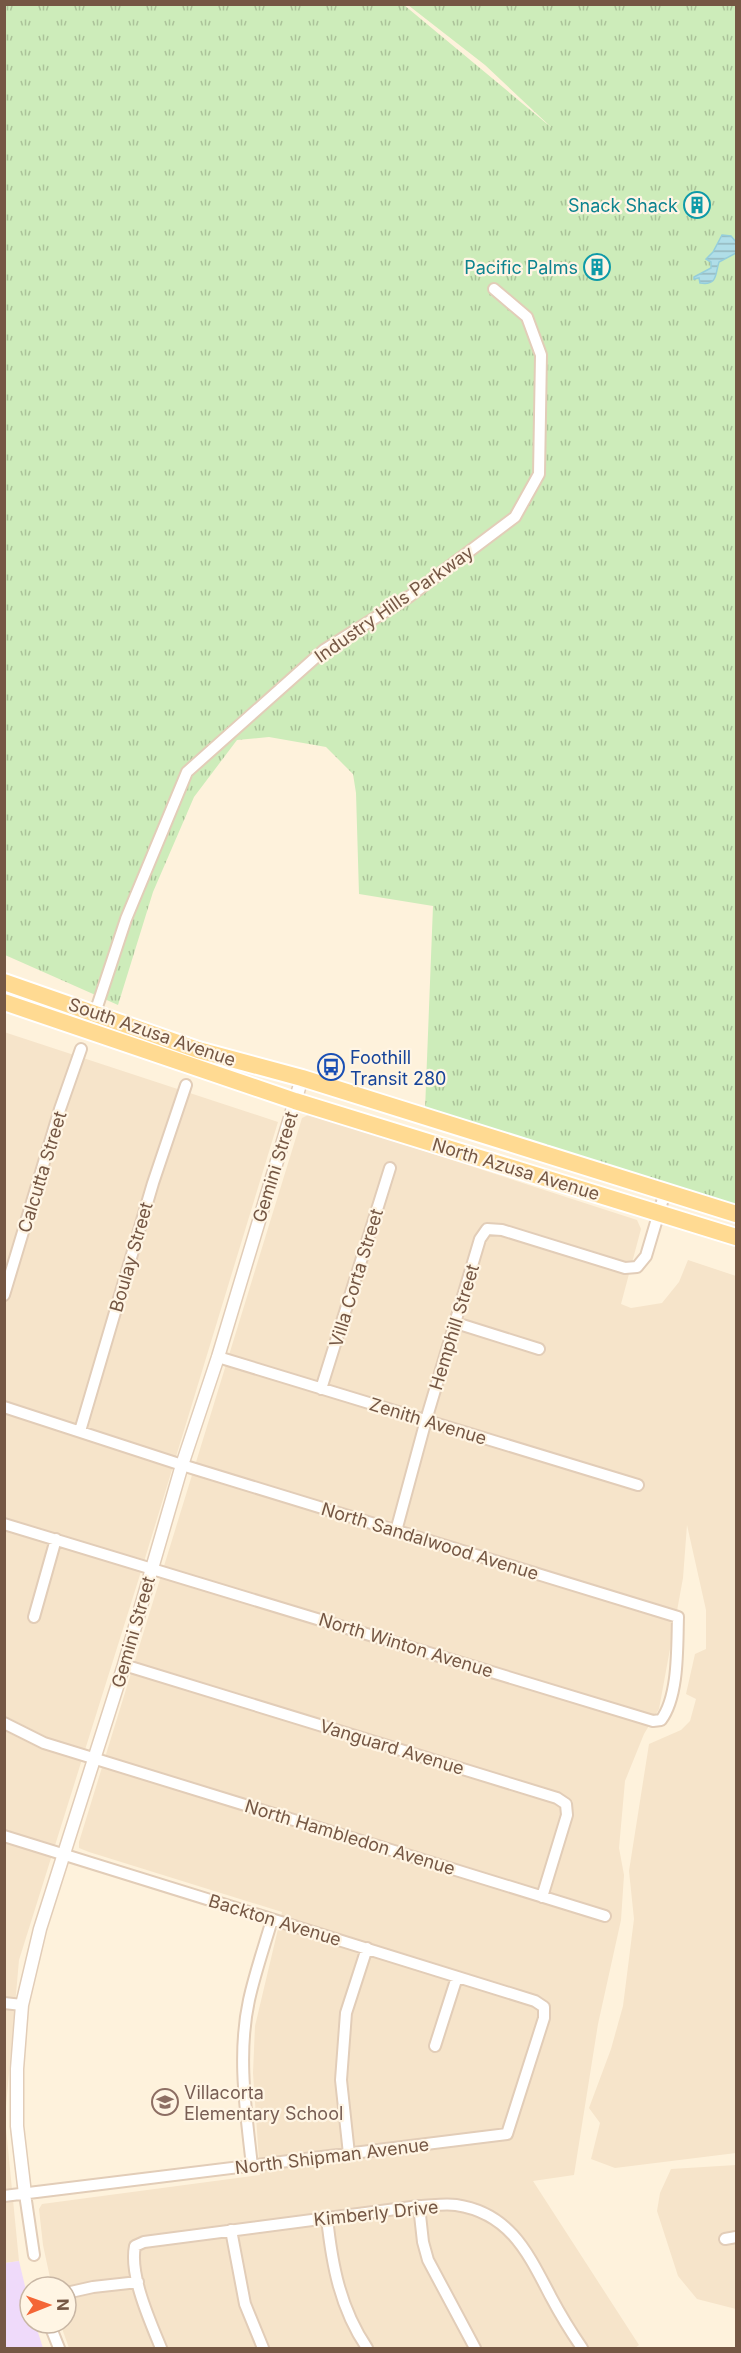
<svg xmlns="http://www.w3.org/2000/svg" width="741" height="2353" viewBox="0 0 741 2353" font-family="Inter,sans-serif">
	<defs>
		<pattern id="grass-tufts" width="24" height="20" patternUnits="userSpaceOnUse" patternTransform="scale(1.5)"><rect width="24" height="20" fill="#cdecba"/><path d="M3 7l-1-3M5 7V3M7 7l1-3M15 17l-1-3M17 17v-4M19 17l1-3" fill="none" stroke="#abc299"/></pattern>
		<pattern id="water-rules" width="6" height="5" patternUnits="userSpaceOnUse" patternTransform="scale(1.5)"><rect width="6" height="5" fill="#b0dee8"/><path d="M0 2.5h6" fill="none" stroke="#94b7be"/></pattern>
	</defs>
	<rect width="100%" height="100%" fill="#fef2dc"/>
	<!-- residential -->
	<path fill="#f6e4ca" d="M 4,1032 L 278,1122 L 139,1578 L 19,1960 L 5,2118 L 19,2261 L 5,2263 Z
		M 310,1114 L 637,1220 L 641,1229 L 621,1304 L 631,1308 L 662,1303 L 679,1282 L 688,1260 L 736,1276 L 736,2153 L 615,2168 L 591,2159 L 600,2123 L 589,2108 L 611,2049 L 623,2006 L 634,1919 L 629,1871 L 649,1744 L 681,1730 L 690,1721 L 696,1699 L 686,1694 L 695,1654 L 706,1649 L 706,1610 L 687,1525 L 683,1578 L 659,1709 L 644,1734 L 625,1781 L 619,1848 L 624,1875 L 621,1920 L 598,2024 L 574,2175 L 533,2181 L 639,2345 L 635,2348 L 69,2348 L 60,2323 L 66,2323 L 66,2287 L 52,2287 L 43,2245 L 39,2209 L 42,2204 L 260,2175 L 253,2073 L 255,2026 L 282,1912 L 89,1852 L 79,1848 L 79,1842 L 302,1118 Z
		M 736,2165 L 736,2309 L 697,2299 L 678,2276 L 657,2211 L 660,2193 L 671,2169 Z"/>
	<!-- education -->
	<path fill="#efdafa" d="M 19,2261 L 30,2307 L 30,2323 L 35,2323 L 43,2348 L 5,2348 L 5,2263 Z"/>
	<!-- grass -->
	<path fill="url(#grass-tufts)" d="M 5,5 L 404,5 L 552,128 L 485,65 L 408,5 L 736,5 L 736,1208 L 425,1110 L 433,906 L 359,894 L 356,793 L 353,774 L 326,747 L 269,737 L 237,740 L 194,797 L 153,892 L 118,1005 L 5,955 Z"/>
	<!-- water -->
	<path fill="url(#water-rules)" stroke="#95cedb" stroke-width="1.5" d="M 722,235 L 731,236 L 736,242 L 736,253 L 719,262 C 715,274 718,286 700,283 L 699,278 L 694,279 L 694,277 L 711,268 L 711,262 L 706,259 L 713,252 Z"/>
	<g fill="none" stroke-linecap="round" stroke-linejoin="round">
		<defs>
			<path id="minor" d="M 89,1031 L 126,919 L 187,772 L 324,650 L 410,596 L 515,517 L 539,474 L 541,355 L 527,317 L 494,289
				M 4,1295 L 60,1109 L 81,1049
				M 456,1323 L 539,1349
				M 218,1357 L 638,1485
				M 321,1389 L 390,1168
				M 4,1407 L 182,1465 L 678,1617 C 677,1647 679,1696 661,1720 L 653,1721 L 4,1524
				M 80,1431 L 153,1183 L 186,1085
				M 396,1531 L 426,1420 L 480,1239 L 487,1229 L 502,1230 L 625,1268 L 637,1267 L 646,1256 L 665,1192
				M 34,1617 L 56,1539
				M 124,1665 L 557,1798 L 566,1804 L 567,1815 L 542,1897
				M 4,1723 L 44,1743 L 605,1916
				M 4,1836 L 535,2001 L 544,2007 L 544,2018 L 507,2134 L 4,2196
				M 4,2003 L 22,2005
				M 435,2046 L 457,1977
				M 349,2154 L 341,2080 L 346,2013 L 367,1948
				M 252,2166 C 246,2111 237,2055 249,2000 C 255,1973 264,1947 272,1920
				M 25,2194 L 34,2255
				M 419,2206 L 423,2242 L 428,2260 L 475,2348
				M 327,2218 C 332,2265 340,2308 367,2348
				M 231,2230 L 245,2304 L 263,2348
				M 725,2239 L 736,2237
				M 66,2293 L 93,2287 L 138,2282
				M 49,2323 L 59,2348
				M 161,2348 C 150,2321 129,2275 135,2246 L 144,2242 L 419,2206 C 430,2206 444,2203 456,2205 C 510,2213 528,2253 551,2297 C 560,2314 571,2332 582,2348"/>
			<path id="tertiary" d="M 25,2194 L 17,2126 L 17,2069 L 22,2005 L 40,1929 L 124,1665 L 182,1465 L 218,1357 L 302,1078"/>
			<path id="primary" d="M 4,982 L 198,1050 L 302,1078 L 736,1214
				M 4,1002 L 295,1101 L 736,1237"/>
		</defs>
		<!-- minor casing -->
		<use href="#minor" stroke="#e2cdb8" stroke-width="14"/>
		<!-- tertiary casing -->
		<use href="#tertiary" stroke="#e2cdb8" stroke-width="15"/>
		<!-- primary casing -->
		<use href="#primary" stroke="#fff" stroke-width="20"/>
		<!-- minor -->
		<use href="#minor" stroke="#fff" stroke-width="10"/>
		<!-- tertiary -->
		<use href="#tertiary" stroke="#fff" stroke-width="12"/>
		<!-- primary -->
		<use href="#primary" stroke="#ffda92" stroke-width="16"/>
	</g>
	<!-- icons -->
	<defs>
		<symbol id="building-ring" viewBox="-11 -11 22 22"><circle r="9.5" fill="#fff5e4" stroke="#0f9aa8" stroke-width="1.5"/><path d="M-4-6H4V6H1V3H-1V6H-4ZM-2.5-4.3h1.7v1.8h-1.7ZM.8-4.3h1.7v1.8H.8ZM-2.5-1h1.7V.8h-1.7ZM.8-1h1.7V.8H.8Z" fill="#0f9aa8"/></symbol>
		<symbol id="bus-ring" viewBox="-11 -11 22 22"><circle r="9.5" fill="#fff5e4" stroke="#1a4fb4" stroke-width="1.5"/><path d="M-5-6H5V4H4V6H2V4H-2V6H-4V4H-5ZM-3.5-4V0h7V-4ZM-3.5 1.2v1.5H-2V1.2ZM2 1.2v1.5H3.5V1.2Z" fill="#1a4fb4"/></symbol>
		<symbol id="school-ring" viewBox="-11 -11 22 22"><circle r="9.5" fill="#fff5e4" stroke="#8d6e63" stroke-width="1.5"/><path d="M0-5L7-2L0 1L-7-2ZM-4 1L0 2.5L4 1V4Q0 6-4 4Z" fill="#8d6e63"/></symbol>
	</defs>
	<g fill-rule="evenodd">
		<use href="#building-ring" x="682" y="190" width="30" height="30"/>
		<use href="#building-ring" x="582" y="252" width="30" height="30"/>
		<use href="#bus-ring" x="316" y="1052" width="30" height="30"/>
		<use href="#school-ring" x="150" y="2087" width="30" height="30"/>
	</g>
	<g text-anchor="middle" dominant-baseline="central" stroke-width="4.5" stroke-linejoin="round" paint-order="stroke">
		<!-- culture labels -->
		<g font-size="18" fill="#0d838f" stroke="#fff5e4" text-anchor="end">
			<text x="678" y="205">Snack Shack</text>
			<text x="578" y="267">Pacific Palms</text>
		</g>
		<!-- street labels -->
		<g font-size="18" fill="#755744" stroke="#fff5e4">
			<text transform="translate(394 604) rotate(-35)">Industry Hills Parkway</text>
			<text transform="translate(152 1032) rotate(19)">South Azusa Avenue</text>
			<text transform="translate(275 1167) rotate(-73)">Gemini Street</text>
			<text transform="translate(516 1169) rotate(17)">North Azusa Avenue</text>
			<text transform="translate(42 1172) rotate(-73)">Calcutta Street</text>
			<text transform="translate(131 1257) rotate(-74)">Boulay Street</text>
			<text transform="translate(356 1278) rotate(-73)">Villa Corta Street</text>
			<text transform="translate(454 1327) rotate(-73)">Hemphill Street</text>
			<text transform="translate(428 1421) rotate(17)">Zenith Avenue</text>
			<text transform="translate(430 1541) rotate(17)">North Sandalwood Avenue</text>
			<text transform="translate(133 1632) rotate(-74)">Gemini Street</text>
			<text transform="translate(406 1645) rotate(17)">North Winton Avenue</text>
			<text transform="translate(392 1747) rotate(17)">Vanguard Avenue</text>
			<text transform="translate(350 1837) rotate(17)">North Hambledon Avenue</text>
			<text transform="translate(275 1920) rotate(17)">Backton Avenue</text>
			<text transform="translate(332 2156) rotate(-7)">North Shipman Avenue</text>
			<text transform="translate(376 2213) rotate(-6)">Kimberly Drive</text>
		</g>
		<!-- transit labels -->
		<g font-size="18" fill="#164399" stroke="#fff5e4" text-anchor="start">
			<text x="350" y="1057">Foothill<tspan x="350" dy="21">Transit 280</tspan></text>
		</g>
		<!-- education labels -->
		<g font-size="18" fill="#785e54" stroke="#fff5e4" text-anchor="start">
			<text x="184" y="2092">Villacorta<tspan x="184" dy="21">Elementary School</tspan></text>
		</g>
	</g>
	<!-- border -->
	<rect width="741" height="2353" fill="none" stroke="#755744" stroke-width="12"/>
	<!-- north arrow -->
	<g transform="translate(48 2305) rotate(89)"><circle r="28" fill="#fff5e4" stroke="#c8b6a4" stroke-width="1.5"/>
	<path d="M0-4.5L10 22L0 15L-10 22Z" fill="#f46636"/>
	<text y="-9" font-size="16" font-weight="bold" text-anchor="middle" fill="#755744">N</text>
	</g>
</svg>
